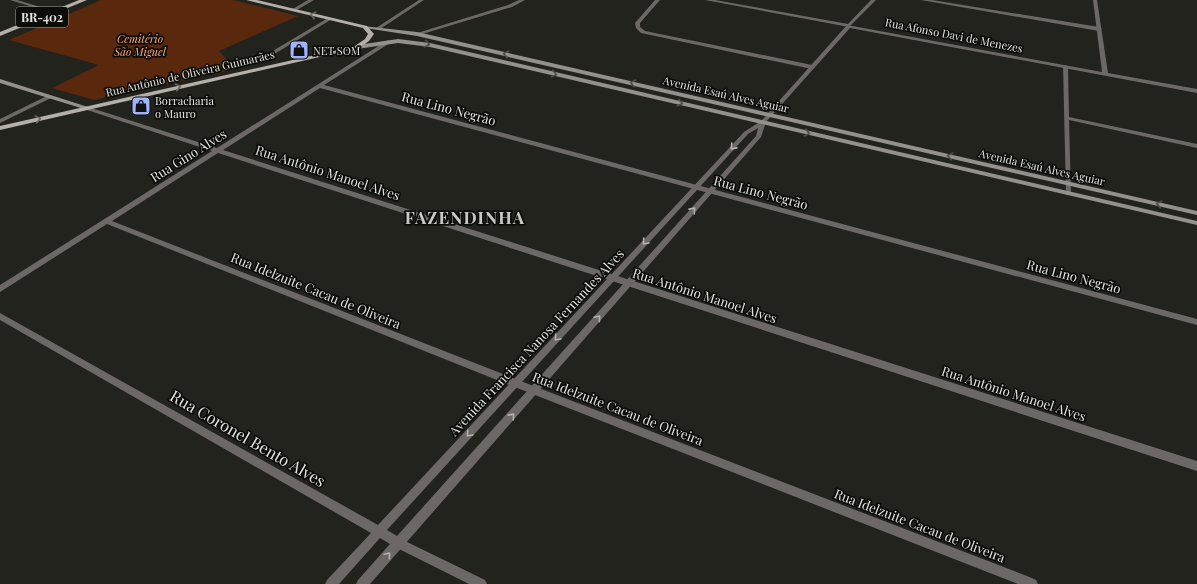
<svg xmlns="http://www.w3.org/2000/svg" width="1197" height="584" viewBox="0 0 1197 584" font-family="'Playfair Display',serif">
	<rect width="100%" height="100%" fill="#22231c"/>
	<!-- green -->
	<path fill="#5a280d" d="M 101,0 L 233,0 L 298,16 L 219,51 L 236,69 L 94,100 L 52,88 L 99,65 L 9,40 Z"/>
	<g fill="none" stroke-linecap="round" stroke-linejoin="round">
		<!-- minor -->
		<path fill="#6b6865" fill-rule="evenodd" d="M 10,0 L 17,0 L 57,12 L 53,13 Z
			M 308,0 L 314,0 L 295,11 L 291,10 Z
			M 419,0 L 424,0 L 380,29 L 376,28 Z
			M 519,0 L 525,0 L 512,7 L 419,35 L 414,34 L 508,5 Z
			M 655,0 L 660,0 L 640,23 L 640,27 L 645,31 L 812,65 L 815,67 L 812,69 L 641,33 L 636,28 L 635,23 Z
			M 705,0 L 715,0 L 848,24 L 871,0 L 876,0 L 849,27 Z
			M 921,0 L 932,0 L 1099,27 L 1102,29 L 1099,31 Z
			M 328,18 L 332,19 L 271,56 L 266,55 Z
			M 388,40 L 390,41 L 390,43 L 324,85 L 1197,319 L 1197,325 L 320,88 L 223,150 L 1197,461 L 1197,471 L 218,153 L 112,221 L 518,380 L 1032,578 L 1036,580 L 1038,584 L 1018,584 L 512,386 L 107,224 L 0,292 L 0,285 L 212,151 L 84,109 L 84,107 L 88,107 L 217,148 Z
			M 1063,65 L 1068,66 L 1069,117 L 1197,144 L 1197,148 L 1069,120 L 1071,193 L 1068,195 L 1066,195 Z
			M 49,95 L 52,97 L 51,98 L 0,123 L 0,119 Z
			M 399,538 L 485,580 L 487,584 L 469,584 L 395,547 L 394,543 L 395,539 Z"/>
		<!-- tertiary -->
		<path fill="#6b6865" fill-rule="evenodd" d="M 1093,0 L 1097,0 L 1108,73 L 1197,89 L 1197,93 L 850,28 L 766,122 L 761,137 L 370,584 L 356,584 L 358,580 L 390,544 L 380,538 L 339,584 L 325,584 L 327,580 L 371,533 L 0,320 L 0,313 L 378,525 L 744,132 L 761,121 L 847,25 L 1102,72 ZM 758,128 L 756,136 L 397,536 L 387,530 L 748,134 Z"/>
		<!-- secondary -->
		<path fill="#94918c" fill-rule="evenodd" d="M 363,26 L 417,32 L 1197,211 L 1197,215 L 417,36 L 365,28 L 363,28 Z
			M 398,39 L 430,43 L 1197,221 L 1197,225 L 430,47 L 398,43 L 357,49 L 354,47 L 357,45 Z
			M 0,79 L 88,107 L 89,108 L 86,110 L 84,109 L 0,83 Z"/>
		<!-- primary -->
		<path fill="#b4b0a9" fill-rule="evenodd" d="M 79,0 L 87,0 L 0,36 L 0,32 Z
			M 246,0 L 257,0 L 367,26 L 374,34 L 369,41 L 359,48 L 0,130 L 0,126 L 355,46 L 365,39 L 368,34 L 363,28 Z"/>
	</g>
	<!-- one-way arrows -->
	<defs><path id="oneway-chevron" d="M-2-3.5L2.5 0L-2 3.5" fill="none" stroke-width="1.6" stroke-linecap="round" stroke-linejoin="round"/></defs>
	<g stroke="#686661">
		<use href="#oneway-chevron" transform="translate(313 15) rotate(-167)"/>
		<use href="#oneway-chevron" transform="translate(178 87) rotate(-13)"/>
		<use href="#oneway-chevron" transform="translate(38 119) rotate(-13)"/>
	</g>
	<g stroke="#504e4a">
		<use href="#oneway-chevron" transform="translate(427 44) rotate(12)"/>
		<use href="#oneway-chevron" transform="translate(506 54) rotate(-167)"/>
		<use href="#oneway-chevron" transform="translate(554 74) rotate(13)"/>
		<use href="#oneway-chevron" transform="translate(633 83) rotate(-167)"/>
		<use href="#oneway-chevron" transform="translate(680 103) rotate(13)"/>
		<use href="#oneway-chevron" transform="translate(807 133) rotate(13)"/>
		<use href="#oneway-chevron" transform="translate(950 156) rotate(-167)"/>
		<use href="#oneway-chevron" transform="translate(1159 204) rotate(-167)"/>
	</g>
	<g stroke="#b4b2af">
		<use href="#oneway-chevron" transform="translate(733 147) rotate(132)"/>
		<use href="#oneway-chevron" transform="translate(693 210) rotate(-48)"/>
		<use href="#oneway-chevron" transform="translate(645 242) rotate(133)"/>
		<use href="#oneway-chevron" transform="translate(598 318) rotate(-49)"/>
		<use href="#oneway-chevron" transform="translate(557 338) rotate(133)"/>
		<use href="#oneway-chevron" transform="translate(512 416) rotate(-48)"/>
		<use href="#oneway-chevron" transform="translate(469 434) rotate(133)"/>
		<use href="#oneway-chevron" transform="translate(388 555) rotate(-49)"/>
	</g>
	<!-- icons -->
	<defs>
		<symbol id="shop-square" viewBox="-11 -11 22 22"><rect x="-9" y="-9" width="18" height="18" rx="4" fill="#a1b3fd" stroke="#0c0c09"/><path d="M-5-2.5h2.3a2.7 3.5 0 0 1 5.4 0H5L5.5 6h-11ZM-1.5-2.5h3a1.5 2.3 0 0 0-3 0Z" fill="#111"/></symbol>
	</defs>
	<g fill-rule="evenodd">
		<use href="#shop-square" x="288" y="39" width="22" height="22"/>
		<use href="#shop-square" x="130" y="95" width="22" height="22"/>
	</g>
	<g text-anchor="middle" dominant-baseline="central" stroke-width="3.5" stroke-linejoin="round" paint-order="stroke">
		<!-- far-street labels -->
		<g font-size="11" fill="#e4e4e0" stroke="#0c0c09">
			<text transform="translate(954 35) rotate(11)">Rua Afonso Davi de Menezes</text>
			<text transform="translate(190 73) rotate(-13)">Rua Antônio de Oliveira Guimarães</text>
			<text transform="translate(726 94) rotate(13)">Avenida Esaú Alves Aguiar</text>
			<text transform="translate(1042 167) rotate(13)">Avenida Esaú Alves Aguiar</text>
		</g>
		<!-- far-park labels -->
		<g font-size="11" font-style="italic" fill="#ffa982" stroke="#0c0c09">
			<text x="140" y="38">Cemitério<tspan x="140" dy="13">São Miguel</tspan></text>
		</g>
		<!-- far-poi labels -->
		<g font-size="11" fill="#e4e4e0" stroke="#0c0c09" text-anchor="start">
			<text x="313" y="50">NET SOM</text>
			<text x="155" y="100">Borracharia<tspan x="155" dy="13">o Mauro</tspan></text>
		</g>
		<!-- shield labels -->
		<rect fill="#0c0c09" stroke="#a3a3a0" stroke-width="1" x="16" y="7" width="52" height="20" rx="3"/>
		<g font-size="12" font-weight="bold" fill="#e4e4e0">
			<text x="42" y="17">BR-402</text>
		</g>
		<!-- street labels -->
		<g font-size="13" fill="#e4e4e0" stroke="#0c0c09">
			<text transform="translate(449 108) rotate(15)">Rua Lino Negrão</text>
			<text transform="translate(188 155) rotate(-32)">Rua Gino Alves</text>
			<text transform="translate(328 172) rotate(18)">Rua Antônio Manoel Alves</text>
			<text transform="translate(761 192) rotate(15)">Rua Lino Negrão</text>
			<text transform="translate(1074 276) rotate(15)">Rua Lino Negrão</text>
			<text transform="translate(316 290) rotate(22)">Rua Idelzuite Cacau de Oliveira</text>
			<text transform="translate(705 295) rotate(18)">Rua Antônio Manoel Alves</text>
			<text transform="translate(536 342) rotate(-47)">Avenida Francisca Nanosa Fernandes Alves</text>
			<text transform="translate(1014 393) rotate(18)">Rua Antônio Manoel Alves</text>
			<text transform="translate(618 408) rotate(21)">Rua Idelzuite Cacau de Oliveira</text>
			<text transform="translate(920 525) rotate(21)">Rua Idelzuite Cacau de Oliveira</text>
		</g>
		<!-- near-street labels -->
		<g font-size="16" fill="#e4e4e0" stroke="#0c0c09">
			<text transform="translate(248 438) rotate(30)">Rua Coronel Bento Alves</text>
		</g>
		<!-- district labels -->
		<g font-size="17" font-weight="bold" letter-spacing="1" fill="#c8c9c0" stroke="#0c0c09">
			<text x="465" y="217">FAZENDINHA</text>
		</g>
	</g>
</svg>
